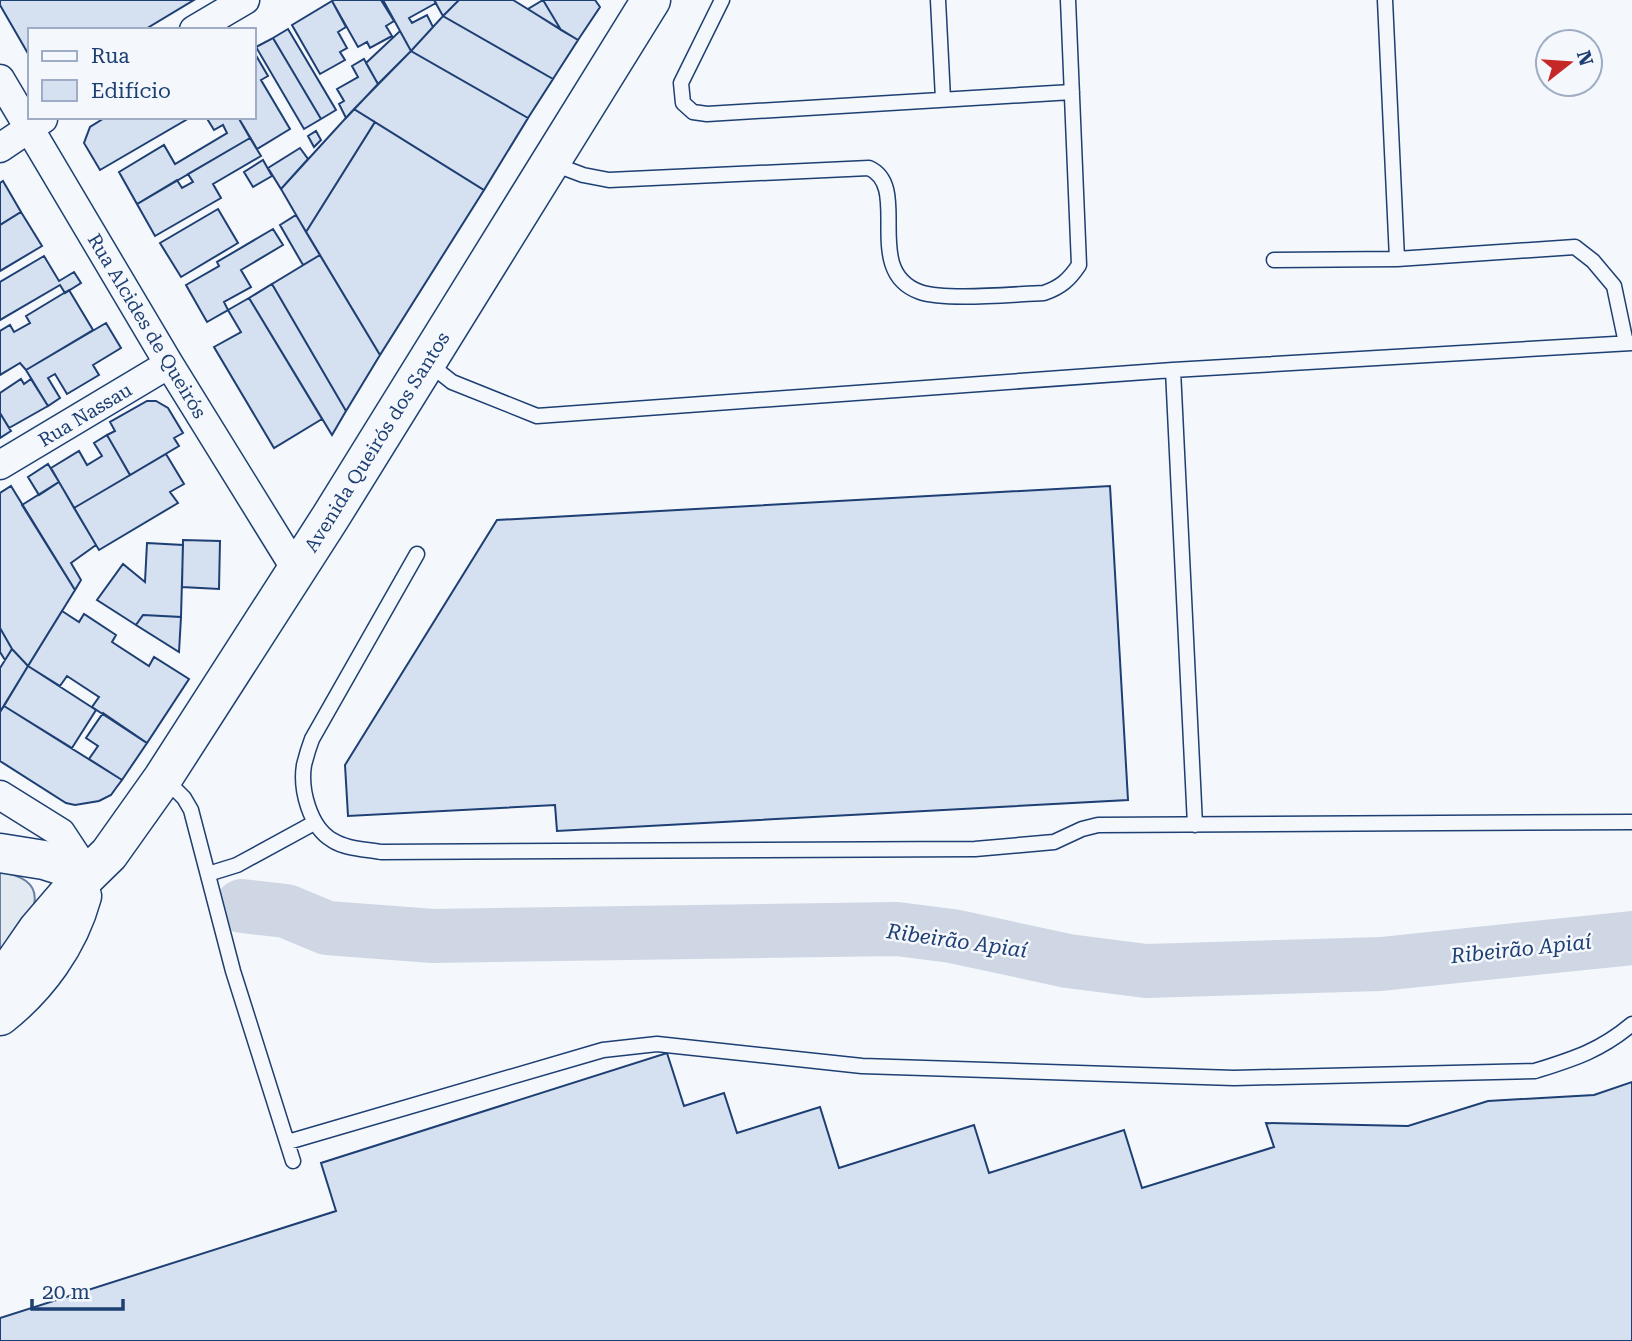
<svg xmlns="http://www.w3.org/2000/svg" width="1632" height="1341" viewBox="0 0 1632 1341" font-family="'Roboto Serif',serif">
	<rect width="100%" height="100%" fill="#f4f7fb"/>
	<!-- green -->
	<path fill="#e3e9f0" stroke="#687fa3" stroke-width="2" d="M 0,872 C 19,875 39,882 34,905 L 0,958 Z"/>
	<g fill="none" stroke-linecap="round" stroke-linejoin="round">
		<!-- river -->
		<path stroke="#cfd7e4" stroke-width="54" d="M 242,906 L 286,911 L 327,928 L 433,936 L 897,929 L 952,936 L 1068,961 L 1146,971 L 1381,964 L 1632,938"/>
	</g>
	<!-- building -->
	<path fill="#d5e0f0" stroke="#1d3f73" stroke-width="2" d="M 0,0 L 194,0 L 144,30 L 30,30 L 30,57 L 0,5 Z
		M 334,0 L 381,0 L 394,21 L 386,26 L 392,36 L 370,48 L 367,42 L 358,47 L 332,1 Z
		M 383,0 L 434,0 L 436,3 L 409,18 L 412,23 L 427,15 L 433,27 L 411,51 Z
		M 434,0 L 459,0 L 443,16 Z
		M 459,0 L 513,0 L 578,40 L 553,79 L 443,16 Z
		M 543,0 L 561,30 L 528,9 Z
		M 543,0 L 595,0 L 600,7 L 578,40 L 561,30 Z
		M 332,1 L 346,27 L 338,32 L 347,48 L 340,52 L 345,60 L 320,74 L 292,25 Z
		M 443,16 L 553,79 L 528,118 L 411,51 Z
		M 288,29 L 336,110 L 321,119 L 273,38 Z
		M 400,31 L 411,51 L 378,84 L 366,63 Z
		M 273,38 L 321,119 L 304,129 L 256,47 Z
		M 411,51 L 528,118 L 484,190 L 354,109 Z
		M 254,52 L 268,76 L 261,80 L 290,129 L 257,149 L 238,117 L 254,117 Z
		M 364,59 L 378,84 L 346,118 L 339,104 L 344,101 L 337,89 L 358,77 L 352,66 Z
		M 354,109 L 375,122 L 306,232 L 281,189 Z
		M 106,117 L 191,117 L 100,170 L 84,143 L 90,127 Z
		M 206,117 L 238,117 L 250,138 L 137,204 L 119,172 L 164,145 L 175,164 L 227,133 L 223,125 L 214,130 Z
		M 375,122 L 484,190 L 380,355 L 306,232 Z
		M 316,131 L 321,140 L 314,147 L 308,136 Z
		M 250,138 L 261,156 L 213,184 L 221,198 L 155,236 L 137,204 L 177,180 L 182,188 L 193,182 L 188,174 Z
		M 300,148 L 308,159 L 281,189 L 268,168 Z
		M 263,160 L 272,176 L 253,187 L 244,172 Z
		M 3,181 L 21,212 L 0,225 L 0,183 Z
		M 218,209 L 238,243 L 181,277 L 160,243 Z
		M 21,212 L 42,246 L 0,271 L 0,225 Z
		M 296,215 L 320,255 L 303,265 L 280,225 Z
		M 273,229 L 283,245 L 241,270 L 251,287 L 224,302 L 228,310 L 207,322 L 186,285 L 219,266 L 217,262 Z
		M 320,255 L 380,355 L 346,411 L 272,284 Z
		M 44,256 L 59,281 L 74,272 L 81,283 L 65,293 L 60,285 L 0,320 L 0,282 Z
		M 272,284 L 346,411 L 332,435 L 249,298 Z
		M 69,290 L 93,330 L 26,370 L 20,363 L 0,375 L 0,331 L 10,325 L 14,332 L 30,323 L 26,316 Z
		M 249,298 L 322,419 L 274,448 L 214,347 L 241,332 L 228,310 Z
		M 106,323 L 121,348 L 93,365 L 99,375 L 67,394 L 55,374 L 48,378 L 60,398 L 48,406 L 26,370 Z
		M 21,379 L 24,384 L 31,379 L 48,406 L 9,428 L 0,413 L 0,393 Z
		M 147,401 L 156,401 L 168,408 L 183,433 L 174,438 L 179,446 L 130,475 L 107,435 L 115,431 L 110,422 Z
		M 0,413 L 11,431 L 0,438 Z
		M 107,435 L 130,475 L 74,508 L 51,468 L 79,451 L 87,465 L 102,456 L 94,443 Z
		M 166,454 L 184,484 L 170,492 L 178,503 L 99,550 L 74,508 Z
		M 48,464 L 59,482 L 39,495 L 28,477 Z
		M 59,482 L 96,545 L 71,563 L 81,580 L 75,590 L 22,505 Z
		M 11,486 L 75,590 L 28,666 L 12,649 L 0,628 L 0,493 Z
		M 1110,486 L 1128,800 L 557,831 L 555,805 L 348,816 L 345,765 L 497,520 Z
		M 183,540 L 220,541 L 219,589 L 182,587 Z
		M 147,543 L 183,545 L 181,617 L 143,615 L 136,625 L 97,600 L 123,564 L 145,582 Z
		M 62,611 L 79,622 L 84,614 L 116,635 L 112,642 L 149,666 L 154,657 L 189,679 L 147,743 L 92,707 L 99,697 L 67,676 L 60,686 L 28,666 Z
		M 143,615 L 181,617 L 179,652 L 136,625 Z
		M 0,628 L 12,649 L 5,660 L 0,652 Z
		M 12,649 L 28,666 L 0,712 L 0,668 Z
		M 28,666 L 96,710 L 72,748 L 4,706 Z
		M 4,706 L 122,780 L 116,788 L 111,795 L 99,801 L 75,805 L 66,803 L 0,761 L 0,712 Z
		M 103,713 L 147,743 L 122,780 L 89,759 L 98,746 L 86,738 Z
		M 667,1053 L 684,1106 L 724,1093 L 737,1133 L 820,1107 L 839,1168 L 974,1125 L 989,1173 L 1124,1130 L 1142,1188 L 1274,1147 L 1266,1123 L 1408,1126 L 1488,1101 L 1594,1095 L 1632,1082 L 1632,1341 L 0,1341 L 0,1318 L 336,1211 L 321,1163 Z"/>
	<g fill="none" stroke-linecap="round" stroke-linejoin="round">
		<defs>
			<path id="service" d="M 722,0 L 681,83 L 683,103 L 693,112 L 707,114 L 1072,92
				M 938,0 L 943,99
				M 1385,0 L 1397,259
				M 551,163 L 583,175 L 609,180 L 869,168 C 912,187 861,271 920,292 C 946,301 1014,294 1044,293 C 1061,287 1069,280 1079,265 L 1068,0
				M 1274,260 L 1397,259 L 1575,247 L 1593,261 L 1614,286 L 1626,343
				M 428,363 L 452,382 L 537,416 L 1173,370 L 1632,343
				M 1173,370 L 1195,825
				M 417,554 L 312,739 C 309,747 306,757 304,765 C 300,790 310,827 332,840 C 346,849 364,849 381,852 L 975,849 L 1054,842 L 1082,829 L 1098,825 L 1632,822
				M 164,778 L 184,798 L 191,810 L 233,971 L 293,1161
				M 208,874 L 237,865 L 314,823
				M 288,1142 L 603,1050 L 657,1044 L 862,1066 L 1234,1078 L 1535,1071 C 1573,1059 1600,1051 1632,1024"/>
			<path id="minor" d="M 194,30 L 245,0
				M 0,79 L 169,364 L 297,571
				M 0,148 L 43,119
				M 0,465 L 169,364
				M 0,795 L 61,833 L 88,874"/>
			<path id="secondary" d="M 0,853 L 44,860 L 88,874"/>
			<path id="primary" d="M 0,984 L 38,929 L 68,894 L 109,854 L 163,778 L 330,518 L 651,0
				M 0,1016 C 38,986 69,944 82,896"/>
		</defs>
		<!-- service casing -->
		<use href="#service" stroke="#1d3f73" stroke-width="17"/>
		<!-- minor casing -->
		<use href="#minor" stroke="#1d3f73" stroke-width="31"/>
		<!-- secondary casing -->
		<use href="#secondary" stroke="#1d3f73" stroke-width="41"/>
		<!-- primary casing -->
		<use href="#primary" stroke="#1d3f73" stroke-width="41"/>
		<!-- service -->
		<use href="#service" stroke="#f4f7fb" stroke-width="14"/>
		<!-- minor -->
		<use href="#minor" stroke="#f4f7fb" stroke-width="28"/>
		<!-- secondary -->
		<use href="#secondary" stroke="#f4f7fb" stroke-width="38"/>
		<!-- primary -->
		<use href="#primary" stroke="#f4f7fb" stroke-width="38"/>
	</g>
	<g text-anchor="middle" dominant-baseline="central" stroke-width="5" stroke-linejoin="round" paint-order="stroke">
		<!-- street labels -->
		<g font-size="19" fill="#1d3f73" stroke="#f4f7fb">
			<text transform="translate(147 326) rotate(59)">Rua Alcides de Queirós</text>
			<text transform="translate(85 415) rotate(-31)">Rua Nassau</text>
			<text transform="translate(377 442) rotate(-58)">Avenida Queirós dos Santos</text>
		</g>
		<!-- water labels -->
		<g font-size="21" font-style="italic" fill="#1d3f73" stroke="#f4f7fb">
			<text transform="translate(957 941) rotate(8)">Ribeirão Apiaí</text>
			<text transform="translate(1521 949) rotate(-6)">Ribeirão Apiaí</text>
		</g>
	</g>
	<!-- legend -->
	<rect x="28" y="28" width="228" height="91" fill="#f4f7fb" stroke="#9eadc5" stroke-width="2"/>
	<rect x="42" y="51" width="35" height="10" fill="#f4f7fb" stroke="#9eadc5" stroke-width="2"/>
	<text x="91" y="63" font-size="21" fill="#1d3f73">Rua</text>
	<rect x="42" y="80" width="35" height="21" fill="#d5e0f0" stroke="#9eadc5" stroke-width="2"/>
	<text x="91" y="98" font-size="21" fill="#1d3f73">Edifício</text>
	<!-- north arrow -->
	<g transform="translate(1569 63) rotate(73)"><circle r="33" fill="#f4f7fb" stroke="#9eadc5" stroke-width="2"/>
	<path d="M0-5L12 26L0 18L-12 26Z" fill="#c62828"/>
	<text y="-10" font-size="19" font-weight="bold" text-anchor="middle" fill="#1d3f73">N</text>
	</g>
	<!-- scale -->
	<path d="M32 1299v10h91v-10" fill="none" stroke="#1d3f73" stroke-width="3.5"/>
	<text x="42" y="1299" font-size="21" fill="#1d3f73" stroke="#f4f7fb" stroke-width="5" paint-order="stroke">20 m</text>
</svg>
